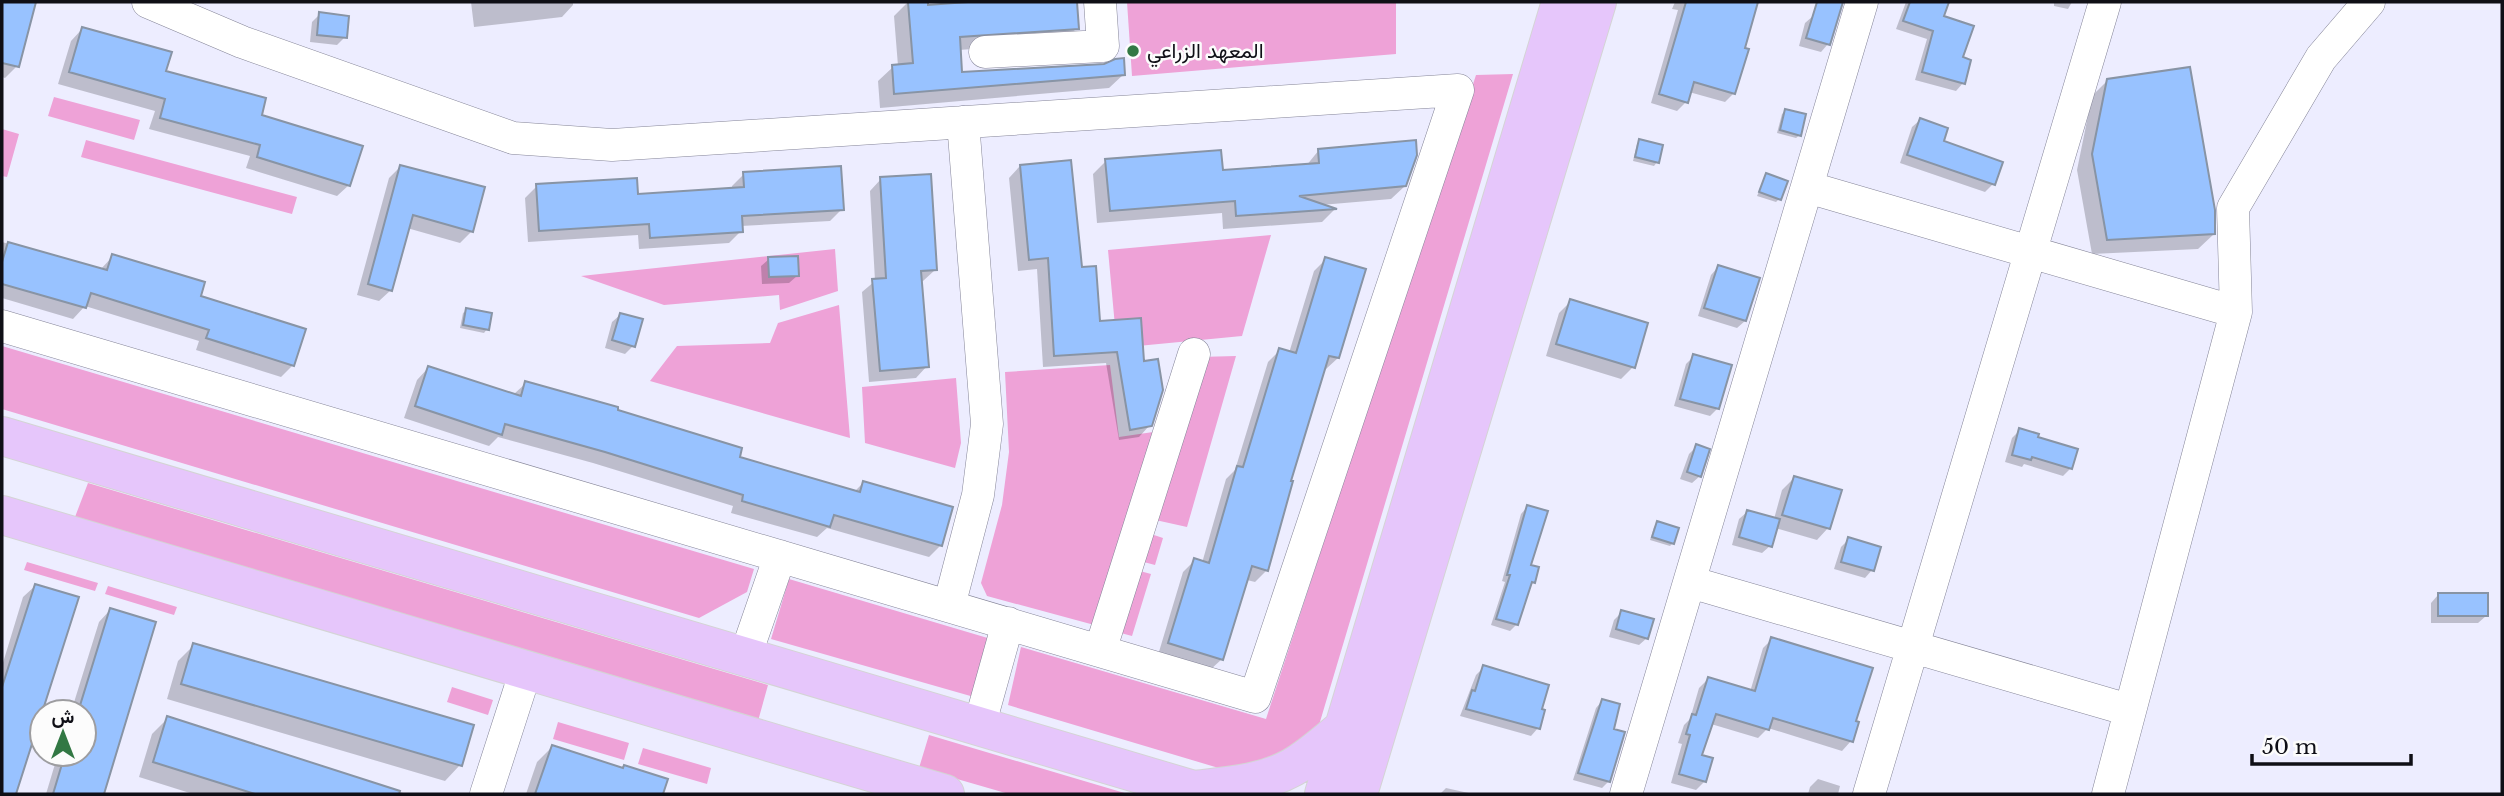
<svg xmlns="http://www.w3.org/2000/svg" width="2504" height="796" viewBox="0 0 2504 796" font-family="'Libre Baskerville',Vazirmatn,serif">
	<rect width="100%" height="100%" fill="#ededff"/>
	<!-- green -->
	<path fill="#eea2d7" d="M 1127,2 L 1396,2 L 1396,54 L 1132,76 Z
		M 1513,74 L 1311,752 L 1222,769 L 1008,705 L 1021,647 L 1266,719 L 1476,75 Z
		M 54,97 L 140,120 L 134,140 L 48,116 Z
		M 2,129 L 19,134 L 7,177 L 2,176 Z
		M 86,140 L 297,197 L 292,214 L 81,157 Z
		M 1271,235 L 1242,336 L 1117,348 L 1108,250 Z
		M 835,249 L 838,291 L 780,310 L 779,295 L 664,305 L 581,276 Z
		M 839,305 L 850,438 L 650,381 L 677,346 L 770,343 L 778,323 Z
		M 2,346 L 754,569 L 747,592 L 699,618 L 2,409 Z
		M 1236,356 L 1187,527 L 1151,519 L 1199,357 Z
		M 1110,365 L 1119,437 L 1160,431 L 1098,626 L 987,596 L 981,583 L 1002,505 L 1009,452 L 1005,372 Z
		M 956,378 L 961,443 L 955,468 L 865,443 L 862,387 Z
		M 88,483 L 768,685 L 758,721 L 75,517 Z
		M 1148,533 L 1163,538 L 1155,565 L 1140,561 Z
		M 27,562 L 98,583 L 95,591 L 24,570 Z
		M 1136,570 L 1151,574 L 1132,636 L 1117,632 Z
		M 789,579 L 991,639 L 974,697 L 771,639 Z
		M 108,586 L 177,607 L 174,615 L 105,594 Z
		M 452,687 L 493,700 L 488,715 L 447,702 Z
		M 558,722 L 629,743 L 624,760 L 553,739 Z
		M 929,735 L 1128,794 L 1009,794 L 919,768 Z
		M 643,748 L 711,768 L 707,784 L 638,764 Z"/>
	<!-- shadow -->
	<path fill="#0003" d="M 2,2 L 34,4 L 17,66 L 5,78 L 2,77 Z
		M 471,2 L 573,2 L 573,5 L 562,17 L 474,27 Z
		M 908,2 L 926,2 L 926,6 L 994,2 L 1075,2 L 1077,28 L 1062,42 L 959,50 L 961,74 L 1124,74 L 1109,88 L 880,108 L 878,81 L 893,67 L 898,66 L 894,16 Z
		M 1675,2 L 1756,2 L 1742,49 L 1734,93 L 1725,102 L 1689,92 L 1686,102 L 1677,111 L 1651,103 L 1678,10 L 1672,9 Z
		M 1906,2 L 1946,3 L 1942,17 L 1961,59 L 1963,83 L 1956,91 L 1915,80 L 1927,39 L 1896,29 Z
		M 2054,2 L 2072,2 L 2068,9 L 2054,6 Z
		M 320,14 L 345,37 L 337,45 L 310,42 L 312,22 Z
		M 1813,16 L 1835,22 L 1828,44 L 1821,52 L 1799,46 L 1805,23 Z
		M 82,29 L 164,73 L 260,116 L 349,185 L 337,196 L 246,168 L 250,156 L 149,129 L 155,111 L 58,84 L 71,41 Z
		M 2108,80 L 2214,234 L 2198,249 L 2092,254 L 2077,170 L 2092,96 Z
		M 1785,111 L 1800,135 L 1796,138 L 1777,133 L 1782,114 Z
		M 1920,120 L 1941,142 L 1993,184 L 1985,192 L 1900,163 L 1912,127 Z
		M 1640,141 L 1657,162 L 1654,166 L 1633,161 L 1637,144 Z
		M 1319,150 L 1405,186 L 1391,199 L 1321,205 L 1334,210 L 1322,222 L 1223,229 L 1222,213 L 1097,223 L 1093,174 L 1106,161 L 1222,172 L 1306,166 Z
		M 401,166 L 472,231 L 460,243 L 407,228 L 391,290 L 379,301 L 357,295 L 389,178 Z
		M 1020,166 L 1080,269 L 1098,323 L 1139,320 L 1150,425 L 1139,437 L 1119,440 L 1106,363 L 1043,367 L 1037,269 L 1018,271 L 1009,178 Z
		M 744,174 L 842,209 L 830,221 L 741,226 L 741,231 L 729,243 L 639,249 L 638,235 L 528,242 L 525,198 L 537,186 L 636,196 L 732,189 L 732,186 Z
		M 1766,175 L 1779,199 L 1776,202 L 1757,196 Z
		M 881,179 L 935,270 L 923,281 L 920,282 L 927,366 L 916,378 L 869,382 L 862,292 L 875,281 L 870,191 Z
		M 2,242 L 100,270 L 113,256 L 199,297 L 293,365 L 281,377 L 196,350 L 199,341 L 85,306 L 73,319 L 2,298 Z
		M 769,259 L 797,276 L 789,283 L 762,284 L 761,266 Z
		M 1326,259 L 1338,358 L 1326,369 L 1324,368 L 1289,482 L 1267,570 L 1255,582 L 1247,580 L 1222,659 L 1210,670 L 1158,655 L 1183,572 L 1195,560 L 1202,563 L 1226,479 L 1235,470 L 1268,362 L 1280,350 L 1289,353 L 1314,271 Z
		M 1718,267 L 1745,321 L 1737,328 L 1698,316 L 1711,275 Z
		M 1571,301 L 1633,367 L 1621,379 L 1546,356 L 1559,313 Z
		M 467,310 L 487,329 L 484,333 L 460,328 L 463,313 Z
		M 620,315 L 633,346 L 625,354 L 605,348 L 612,322 Z
		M 1694,356 L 1717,409 L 1710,416 L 1674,406 L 1686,364 Z
		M 428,368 L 514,394 L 526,383 L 616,411 L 737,458 L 854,492 L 863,483 L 941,545 L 929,557 L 827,528 L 817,537 L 731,513 L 733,506 L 593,463 L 498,437 L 489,446 L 404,418 L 417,380 Z
		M 2020,430 L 2035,438 L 2071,468 L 2063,476 L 2024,464 L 2022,467 L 2005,462 L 2012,438 Z
		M 1697,446 L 1700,476 L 1692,483 L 1680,479 L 1689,454 Z
		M 1794,478 L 1828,528 L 1817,540 L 1775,528 L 1770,546 L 1762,553 L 1732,545 L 1739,519 L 1747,512 L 1774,519 L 1782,490 Z
		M 1527,507 L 1529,566 L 1533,582 L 1529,586 L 1517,624 L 1510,631 L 1491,625 L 1505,582 L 1502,581 L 1521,514 Z
		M 1657,523 L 1673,543 L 1670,546 L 1650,540 L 1654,527 Z
		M 1849,539 L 1872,570 L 1865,578 L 1834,569 L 1841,547 Z
		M 35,586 L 77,599 L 15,794 L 2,794 L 2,666 L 23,597 Z
		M 2438,595 L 2486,616 L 2478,623 L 2431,623 L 2431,603 Z
		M 110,610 L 154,624 L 102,794 L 46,794 L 58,754 L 84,754 L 84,712 L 71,712 L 99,622 Z
		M 1622,612 L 1647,638 L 1639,645 L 1609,637 L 1614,620 Z
		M 1772,639 L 1854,722 L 1851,741 L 1842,751 L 1768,728 L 1758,738 L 1711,724 L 1700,756 L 1705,781 L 1696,790 L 1671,783 L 1682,744 L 1678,743 L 1684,725 L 1690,719 L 1699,688 L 1708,679 L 1750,692 L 1763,648 Z
		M 194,645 L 460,765 L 445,781 L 167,699 L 178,661 Z
		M 1484,667 L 1539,711 L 1538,728 L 1531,736 L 1460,716 L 1476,675 Z
		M 1602,701 L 1609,781 L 1602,788 L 1573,780 L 1596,708 Z
		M 168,718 L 406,794 L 193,794 L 139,777 L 152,734 Z
		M 552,747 L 622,769 L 666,780 L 662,794 L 526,794 L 537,762 Z
		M 1818,779 L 1840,786 L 1838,794 L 1808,794 L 1810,787 Z
		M 1446,788 L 1473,794 L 1440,794 Z"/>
	<!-- building -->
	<path fill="#98c2ff" stroke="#8894a5" stroke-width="2" d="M 2,2 L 36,2 L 19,67 L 2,63 Z
		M 908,2 L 928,2 L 928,5 L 968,2 L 1077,2 L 1079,29 L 960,37 L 962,72 L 1104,64 L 1115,59 L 1124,58 L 1125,75 L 894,94 L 892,65 L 913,63 Z
		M 1686,2 L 1758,2 L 1745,48 L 1749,49 L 1735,94 L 1694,82 L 1688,103 L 1659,94 Z
		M 1817,2 L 1843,2 L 1830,45 L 1806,38 Z
		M 1910,2 L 1949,2 L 1944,16 L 1974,26 L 1963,57 L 1971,60 L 1965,84 L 1922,72 L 1933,31 L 1903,21 Z
		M 319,12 L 349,16 L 347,38 L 317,35 Z
		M 82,27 L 172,52 L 166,71 L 266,98 L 262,115 L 363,146 L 350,186 L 257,157 L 260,145 L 160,118 L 165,99 L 69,72 Z
		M 2190,67 L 2215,210 L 2215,234 L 2107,240 L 2092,154 L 2107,79 Z
		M 1785,109 L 1806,114 L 1801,136 L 1780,130 Z
		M 1920,118 L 1948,128 L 1944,141 L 2003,162 L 1995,185 L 1907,155 Z
		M 1639,139 L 1663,145 L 1659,163 L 1635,157 Z
		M 1416,140 L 1417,155 L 1406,186 L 1299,196 L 1337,209 L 1236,216 L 1235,201 L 1110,211 L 1105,159 L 1221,150 L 1223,170 L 1319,163 L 1318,149 Z
		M 1071,160 L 1082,267 L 1096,266 L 1100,321 L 1141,318 L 1144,361 L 1158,359 L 1163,390 L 1152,426 L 1130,430 L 1117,352 L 1054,356 L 1048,258 L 1029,260 L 1020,165 Z
		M 400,165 L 485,187 L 473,232 L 413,215 L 392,291 L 368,284 Z
		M 841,166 L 844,210 L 742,216 L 743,232 L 650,238 L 649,224 L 539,231 L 536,184 L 637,178 L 638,194 L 744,187 L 743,172 Z
		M 1766,173 L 1788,181 L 1781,200 L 1759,192 Z
		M 931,174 L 937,270 L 921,271 L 929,367 L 880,371 L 872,279 L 886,278 L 880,177 Z
		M 8,242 L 107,270 L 112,254 L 205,282 L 201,296 L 306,329 L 294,366 L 206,338 L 209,330 L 91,293 L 86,308 L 2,284 L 2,262 Z
		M 798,256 L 799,276 L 769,277 L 768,257 Z
		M 1325,257 L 1366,269 L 1339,358 L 1329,356 L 1291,481 L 1293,481 L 1268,571 L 1252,566 L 1223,660 L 1168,643 L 1194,558 L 1209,563 L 1237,466 L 1243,467 L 1279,348 L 1296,353 Z
		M 1718,265 L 1760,278 L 1746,321 L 1704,308 Z
		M 1570,299 L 1648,323 L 1635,368 L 1556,344 Z
		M 466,308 L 492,313 L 489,330 L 463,325 Z
		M 620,313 L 643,319 L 635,347 L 612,340 Z
		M 1693,354 L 1732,365 L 1719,409 L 1680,399 Z
		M 428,366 L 521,396 L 525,381 L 618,407 L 618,410 L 742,448 L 740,457 L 860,492 L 863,481 L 953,507 L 942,546 L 834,515 L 830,527 L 742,501 L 743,495 L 605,452 L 505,424 L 502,435 L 415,406 Z
		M 2019,428 L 2039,434 L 2038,437 L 2078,449 L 2072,469 L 2032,457 L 2031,460 L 2012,455 Z
		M 1696,444 L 1710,449 L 1701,477 L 1687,472 Z
		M 1794,476 L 1842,490 L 1830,529 L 1782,515 Z
		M 1527,505 L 1548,511 L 1531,565 L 1539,567 L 1535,583 L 1532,582 L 1518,625 L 1496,619 L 1510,575 L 1507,575 Z
		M 1747,510 L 1780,519 L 1772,547 L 1739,537 Z
		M 1657,521 L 1679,528 L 1674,544 L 1652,537 Z
		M 1848,537 L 1881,547 L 1874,571 L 1841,562 Z
		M 35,584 L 79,597 L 16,794 L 2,794 L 2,687 Z
		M 2438,593 L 2488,593 L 2488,616 L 2438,616 Z
		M 110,608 L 156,622 L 104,794 L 53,794 L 65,754 L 84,754 L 84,712 L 78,712 Z
		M 1621,610 L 1654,619 L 1648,639 L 1616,629 Z
		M 1771,637 L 1873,668 L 1856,721 L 1859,722 L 1853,742 L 1773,718 L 1769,730 L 1716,714 L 1702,755 L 1713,758 L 1706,782 L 1679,774 L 1690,735 L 1686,734 L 1692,714 L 1696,715 L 1708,677 L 1755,691 Z
		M 193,643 L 474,725 L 462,766 L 181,684 Z
		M 1483,665 L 1549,685 L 1542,709 L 1545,710 L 1540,729 L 1466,709 L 1472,690 L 1475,691 Z
		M 1602,699 L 1620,704 L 1614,729 L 1625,732 L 1610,782 L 1578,773 Z
		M 167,716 L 400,791 L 399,794 L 255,794 L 153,762 Z
		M 552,745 L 623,768 L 624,765 L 668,779 L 663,794 L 535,794 Z"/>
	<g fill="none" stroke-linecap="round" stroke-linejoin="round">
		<defs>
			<path id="minor" d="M 985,52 L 1103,46 L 1100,2
				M 1807,187 L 2236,312
				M 2,326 L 1255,697 L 1458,90 L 612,145 L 513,138 L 242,42 L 148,2
				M 1690,582 L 2129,710
				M 949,606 L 978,495 L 987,424 L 963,122
				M 1100,651 L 1194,354
				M 745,657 L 780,556
				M 979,727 L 1008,623
				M 486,794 L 526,670
				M 1626,794 L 1862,2
				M 1869,794 L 2105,2
				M 2108,794 L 2236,312 L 2233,208 L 2321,58 L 2369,2"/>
			<path id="major" d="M 2,436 L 1207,794
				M 2,515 L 945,794
				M 1194,790 C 1228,786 1263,784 1293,767 C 1312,756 1328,741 1345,727
				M 1324,794 L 1561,2
				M 1358,794 L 1597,2"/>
		</defs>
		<!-- minor casing -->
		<use href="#minor" stroke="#858598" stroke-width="33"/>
		<!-- major casing -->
		<use href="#major" stroke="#d4d4d5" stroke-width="40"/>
		<!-- minor -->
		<use href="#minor" stroke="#fff" stroke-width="32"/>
		<!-- major -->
		<use href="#major" stroke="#e6c6fb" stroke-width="38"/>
	</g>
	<!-- markers -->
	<circle fill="#327844" stroke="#fcfcfc" stroke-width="2.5" cx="1133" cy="51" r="7"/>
	<g text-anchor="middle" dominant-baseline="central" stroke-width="5" stroke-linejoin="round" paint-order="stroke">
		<!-- poi labels -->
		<g font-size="21" fill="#0f0f16" stroke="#fcfcfc" text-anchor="start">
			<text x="1147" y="51">المعهد الزراعي</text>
		</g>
	</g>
	<!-- border -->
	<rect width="2504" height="796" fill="none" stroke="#0f0f16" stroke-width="7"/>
	<!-- north arrow -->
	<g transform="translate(63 733)"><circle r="33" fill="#fcfcfc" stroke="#9d9da0" stroke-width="2"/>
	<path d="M0-5L12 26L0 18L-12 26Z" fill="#327844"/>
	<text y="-10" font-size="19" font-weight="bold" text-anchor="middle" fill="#0f0f16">ش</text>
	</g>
	<!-- scale -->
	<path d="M2252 754v10h159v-10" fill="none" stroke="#0f0f16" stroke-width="3.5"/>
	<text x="2262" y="754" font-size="21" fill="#0f0f16" stroke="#fcfcfc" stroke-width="5" paint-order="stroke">50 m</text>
</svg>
